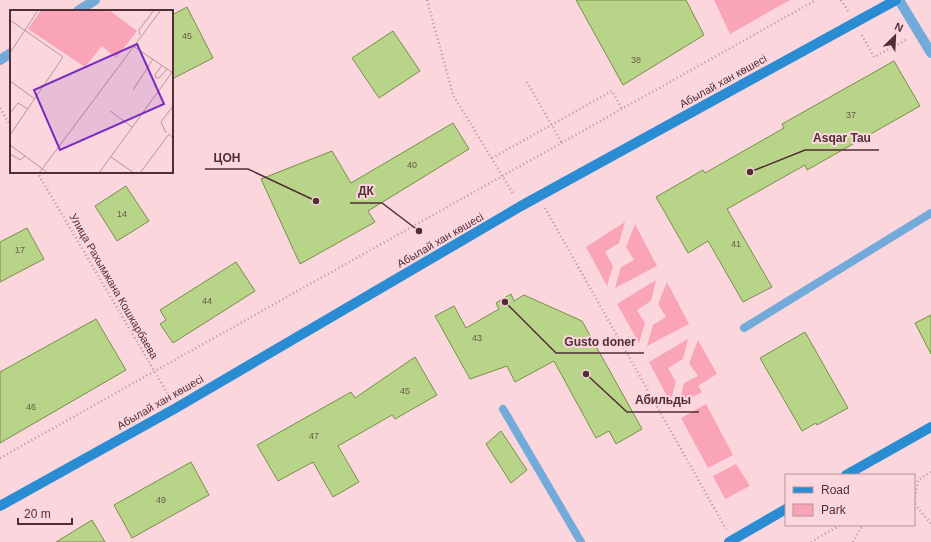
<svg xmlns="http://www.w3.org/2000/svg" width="931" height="542" viewBox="0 0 931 542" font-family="Arial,sans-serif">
	<rect width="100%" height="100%" fill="#fbd6dd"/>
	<!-- green -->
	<path fill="#faa4b7" d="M 714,0 L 790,0 L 730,34 Z
		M 625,222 L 619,243 L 605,252 L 613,266 L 607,286 L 586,247 Z
		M 635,224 L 657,266 L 615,288 L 621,267 L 634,260 L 626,247 Z
		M 656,280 L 651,301 L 637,310 L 645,323 L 639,343 L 617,304 Z
		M 667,282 L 689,324 L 647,346 L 653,325 L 666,317 L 658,304 Z
		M 688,339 L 683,359 L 668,368 L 676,382 L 670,402 L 649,362 Z
		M 698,340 L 717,374 L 698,386 L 702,392 L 679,404 L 684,383 L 698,376 L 689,363 Z
		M 706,404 L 733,455 L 708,468 L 681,418 Z
		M 736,464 L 750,486 L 725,499 L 713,476 Z"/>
	<!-- building -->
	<path fill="#b8d489" stroke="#769048" d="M 576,0 L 686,0 L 704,35 L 623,85 Z
		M 187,7 L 213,58 L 172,79 L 172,15 Z
		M 393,31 L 420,71 L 379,98 L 352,58 Z
		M 894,61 L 920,106 L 807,170 L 805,165 L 727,209 L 772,287 L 743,302 L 708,241 L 688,253 L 656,197 L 703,170 L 705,173 L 784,128 L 782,124 Z
		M 453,123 L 469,149 L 368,211 L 375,222 L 300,264 L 261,179 L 332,151 L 351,183 Z
		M 126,186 L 149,221 L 117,241 L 95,206 Z
		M 27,228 L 44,259 L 0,282 L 0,242 Z
		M 236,262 L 255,291 L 173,343 L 160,324 L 166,320 L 160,310 Z
		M 511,294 L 514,301 L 524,295 L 582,321 L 642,429 L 616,444 L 609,431 L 596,438 L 554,361 L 515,382 L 507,366 L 470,379 L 435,316 L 454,306 L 466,328 L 499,309 L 496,303 Z
		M 931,315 L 931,354 L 915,323 Z
		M 96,319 L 126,370 L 0,443 L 0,372 Z
		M 805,332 L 848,408 L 817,425 L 816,423 L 802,431 L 760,358 Z
		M 415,357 L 437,395 L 395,419 L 392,415 L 338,446 L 359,482 L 333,497 L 313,462 L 278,481 L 257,445 L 351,392 L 355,398 Z
		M 501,431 L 527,470 L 511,483 L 486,444 Z
		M 191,462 L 209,495 L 132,538 L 114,505 Z
		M 92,520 L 105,542 L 56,542 Z"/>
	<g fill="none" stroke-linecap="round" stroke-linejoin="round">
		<!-- path -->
		<path stroke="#b9959c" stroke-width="2.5" stroke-dasharray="1 3" stroke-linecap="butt" d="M 427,0 L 453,95 L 514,195
			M 841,0 L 848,11
			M 862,35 L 874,57 L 908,39
			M 527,82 L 562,143
			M 0,108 L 11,127
			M 492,158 L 612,91 L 622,109
			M 37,172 L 169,396
			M 545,208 L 726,529
			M 0,458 L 816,0
			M 931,472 L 918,480 L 914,503 L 931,524
			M 811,542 L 840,525
			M 853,542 L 860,529 L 864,525"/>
		<!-- lane -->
		<path stroke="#72aada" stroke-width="8" d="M 744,328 L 931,213
			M 503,409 L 581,542"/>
		<!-- street -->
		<path stroke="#72aada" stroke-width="10" d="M 899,0 L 931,53
			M 78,11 L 95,0
			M 0,60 L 11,53"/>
		<!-- secondary -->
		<path stroke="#2a8cd3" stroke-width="10" d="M 846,475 L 931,427
			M 0,506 L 176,408 L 521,206 L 896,0
			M 729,542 L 786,509"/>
	</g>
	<g text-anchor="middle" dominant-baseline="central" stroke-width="4" stroke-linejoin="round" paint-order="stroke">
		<!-- number labels -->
		<g font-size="9" fill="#6a584a">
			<text x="187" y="36">45</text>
			<text x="636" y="60">38</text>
			<text x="851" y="115">37</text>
			<text x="412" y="165">40</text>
			<text x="122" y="214">14</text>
			<text x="736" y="244">41</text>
			<text x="20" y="250">17</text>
			<text x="207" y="301">44</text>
			<text x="477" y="338">43</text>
			<text x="405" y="391">45</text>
			<text x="31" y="407">46</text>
			<text x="314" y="436">47</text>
			<text x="161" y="500">49</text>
		</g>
		<!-- street labels -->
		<g font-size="11" fill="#502e35" stroke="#fbd6dd">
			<text transform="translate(723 81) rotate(-29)">Абылай хан көшесі</text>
			<text transform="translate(440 240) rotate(-30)">Абылай хан көшесі</text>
			<text transform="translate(114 286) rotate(60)">Улица Рахымжана Кошкарбаева</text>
			<text transform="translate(160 402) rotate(-30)">Абылай хан көшесі</text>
		</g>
	</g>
	<!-- overview -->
	<g transform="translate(10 10)">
		<rect width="163" height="163" fill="#fbd6dd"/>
		<path d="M 31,0 L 99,0 L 127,21 L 106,48 L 92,36 L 75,57 L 18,19 Z" fill="#faa4b7"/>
		<path fill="none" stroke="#b7939a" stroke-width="1" d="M 0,10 L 53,47 L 0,125M 130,25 L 129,20 L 144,0M 123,36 L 163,63M 0,43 L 28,0M 152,55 L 145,65 L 146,68 L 149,68 L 157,59M 0,71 L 25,89M 123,80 L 143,49M 100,101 L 122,117M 0,103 L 8,93 L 18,99M 156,123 L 151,112 L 163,96M 0,135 L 38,163M 0,144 L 10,150 L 15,146M 101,147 L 124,163M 29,163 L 151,0M 89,163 L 163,61M 130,163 L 159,124 L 163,128"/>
		<path fill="#7b2cbf" fill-opacity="0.15" stroke="#7b2cbf" stroke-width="2" d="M 127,34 L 154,94 L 50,140 L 24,80 Z"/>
		<rect width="163" height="163" fill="none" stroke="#502e35" stroke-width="2"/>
	</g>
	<!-- callouts -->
	<path fill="none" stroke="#502e35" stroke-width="1.5" d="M750 172L805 150H879M316 201L248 169H205M419 231L382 203H350M505 302L556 353H644M586 374L627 412H699"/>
	<g fill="#502e35" stroke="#fbd6dd" stroke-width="1.5">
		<circle cx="750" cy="172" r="4"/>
		<circle cx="316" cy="201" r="4"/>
		<circle cx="419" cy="231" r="4"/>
		<circle cx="505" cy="302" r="4"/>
		<circle cx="586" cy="374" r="4"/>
	</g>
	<g font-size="12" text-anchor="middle" font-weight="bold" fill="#502e35" stroke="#fbd6dd" stroke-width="4" stroke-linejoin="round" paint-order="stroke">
		<text x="842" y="142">Asqar Tau</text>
		<text x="227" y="162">ЦОН</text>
		<text x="366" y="195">ДК</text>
		<text x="600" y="346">Gusto doner</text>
		<text x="663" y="404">Абильды</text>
	</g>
	<!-- legend -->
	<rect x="785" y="474" width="130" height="52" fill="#fbd6dd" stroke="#b7939a"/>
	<rect x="793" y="487" width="20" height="6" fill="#2a8cd3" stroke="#b7939a"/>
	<text x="821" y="494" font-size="12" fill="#502e35">Road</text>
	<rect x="793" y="504" width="20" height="12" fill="#faa4b7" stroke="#b7939a"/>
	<text x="821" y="514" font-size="12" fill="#502e35">Park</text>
	<!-- north arrow -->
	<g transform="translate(895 36) rotate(24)" stroke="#fbd6dd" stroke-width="3" paint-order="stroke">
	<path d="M0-3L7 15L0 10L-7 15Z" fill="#502e35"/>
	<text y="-6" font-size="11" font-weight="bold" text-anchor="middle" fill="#502e35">N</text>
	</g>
	<!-- scale -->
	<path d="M18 518v6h54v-6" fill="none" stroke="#502e35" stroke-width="2"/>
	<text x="24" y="518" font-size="12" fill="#502e35" stroke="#fbd6dd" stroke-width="3" paint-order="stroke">20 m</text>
</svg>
